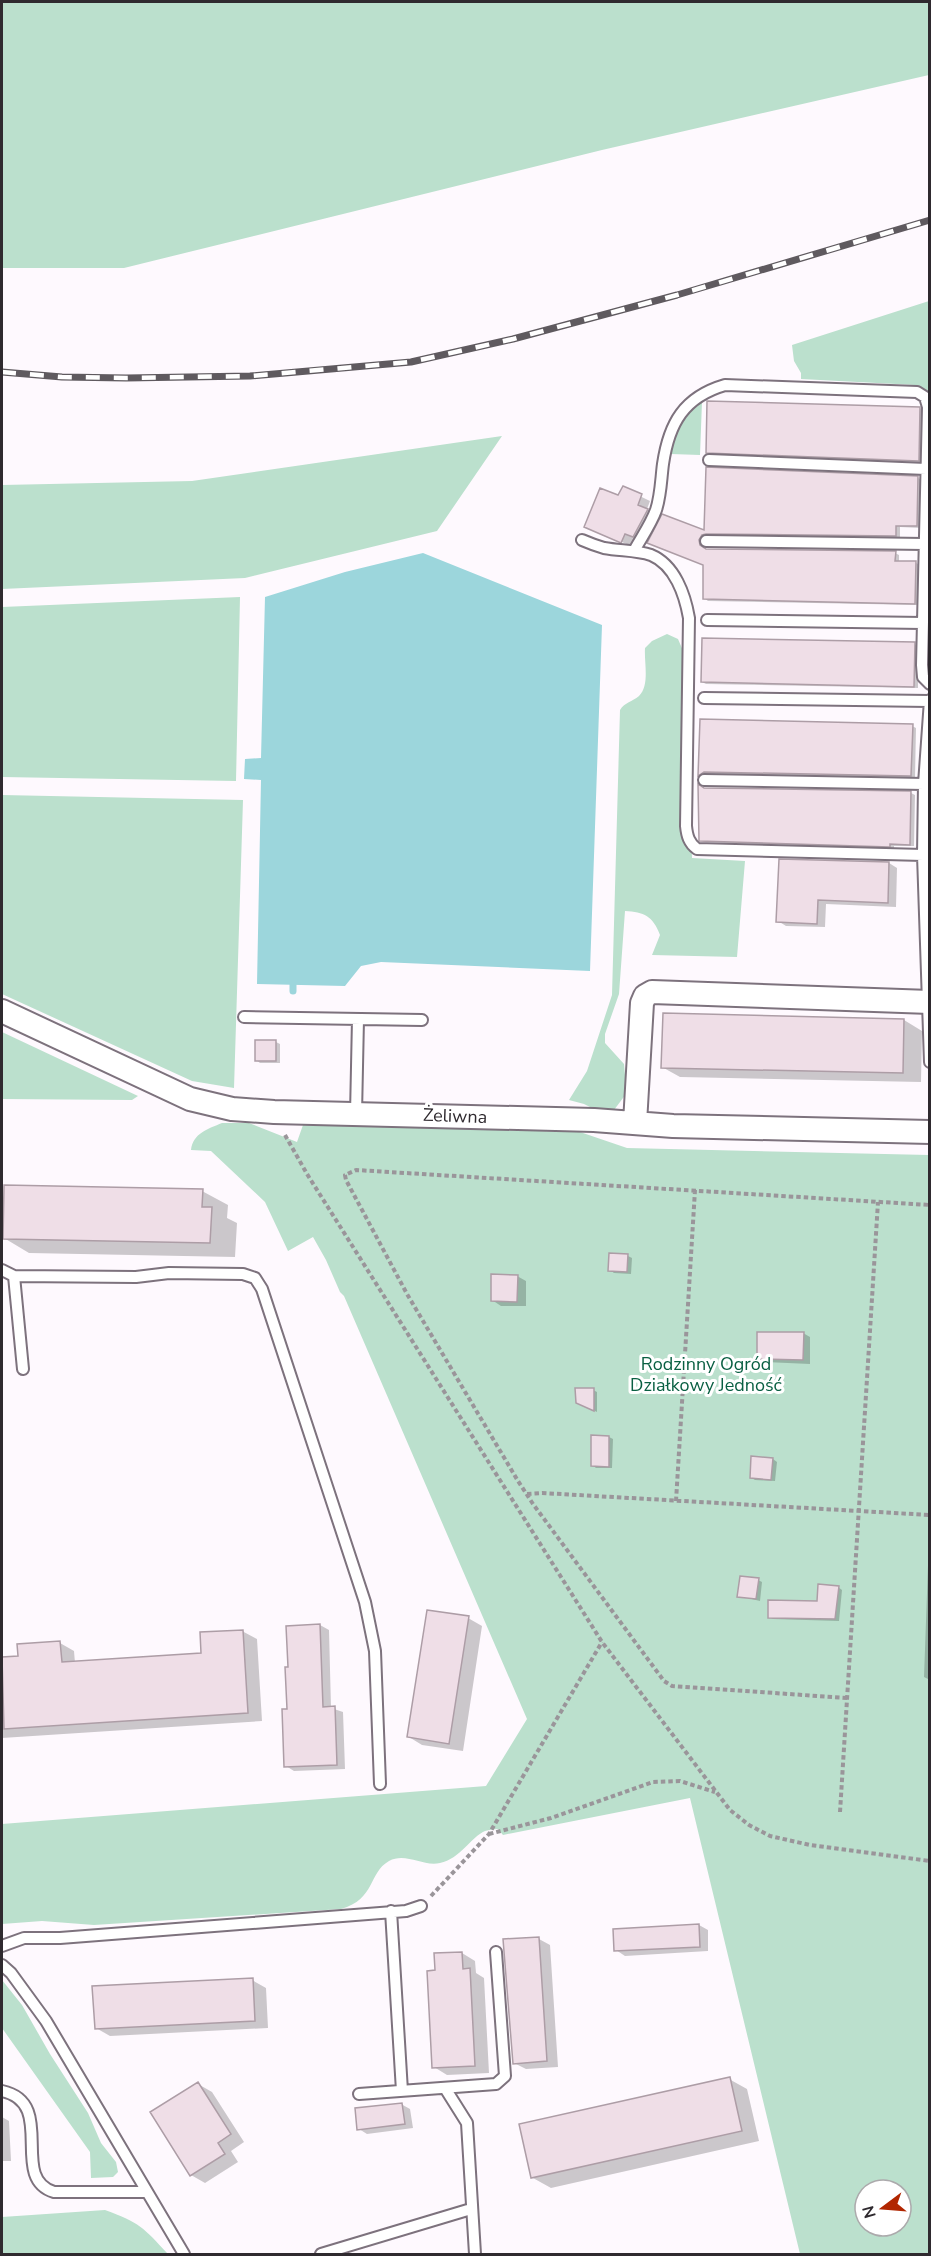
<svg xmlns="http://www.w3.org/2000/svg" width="931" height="2256" viewBox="0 0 931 2256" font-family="'Nunito Sans',sans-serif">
	<rect width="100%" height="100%" fill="#fef9fe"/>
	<!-- green -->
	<path fill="#bbe0cd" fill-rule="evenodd" d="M 2,2 L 929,2 L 929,75 L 602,150 L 124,268 L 3,268 Z
		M 929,301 L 929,394 L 927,394 L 920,386 L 915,385 L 801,379 L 801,373 L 794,361 L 792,345 Z
		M 702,402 L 700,455 L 671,454 C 675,431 680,413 702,402 Z
		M 502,436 L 437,531 L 245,578 L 2,589 L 2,485 L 192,481 Z
		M 240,597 L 236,781 L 2,777 L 2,607 Z
		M 667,634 L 678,639 L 684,653 L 692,858 L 745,861 L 737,957 L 652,955 L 660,935 C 653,916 644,912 625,911 L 619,994 L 605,1034 L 605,1043 L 624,1064 L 625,1075 L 626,1094 L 614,1110 L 592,1108 L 584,1104 L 569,1100 L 587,1071 L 612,995 L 620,710 C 625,702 632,702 639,696 C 650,685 644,663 645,648 L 652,641 Z
		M 2,795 L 243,800 L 234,1088 L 192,1081 L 2,994 Z
		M 2,1032 L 138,1096 L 132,1100 L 2,1099 Z
		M 222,1123 L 249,1123 L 297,1142 L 303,1125 L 580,1132 L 627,1148 L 929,1155 L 929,2254 L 800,2254 L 690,1798 L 503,1835 L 498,1829 C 494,1829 489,1830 485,1831 C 471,1837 460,1859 440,1863 C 423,1867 406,1852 389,1861 C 368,1873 376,1899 341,1909 L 94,1925 L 42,1921 L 2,1924 L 2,1824 L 486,1786 L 527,1719 L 344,1296 L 340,1292 L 326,1260 L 313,1237 L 288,1251 L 265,1202 L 211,1151 L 191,1150 C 193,1133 208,1129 222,1123 ZM 865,2190 L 901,2190 L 901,2226 L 865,2226 Z
		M 2,1980 L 22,2005 L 50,2054 L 88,2113 L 101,2143 L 116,2162 L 118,2172 L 113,2177 L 91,2178 L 90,2152 L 2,2028 Z
		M 105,2210 C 140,2223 143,2227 168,2254 L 2,2254 L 2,2217 Z"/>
	<!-- water -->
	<path fill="#9cd6dc" d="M 423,553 L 602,625 L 590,971 L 381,962 L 361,966 L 345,986 L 257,984 L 261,780 L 244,779 L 245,759 L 261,758 L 265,597 L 345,572 Z"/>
	<!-- shadow -->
	<path fill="#0003" d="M 920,408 L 924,411 L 922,463 L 712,455 L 708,452 Z
		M 918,478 L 922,480 L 921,528 L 900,527 L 900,538 L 711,535 L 706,537 L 702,543 L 704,549 L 895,553 L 899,555 L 899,562 L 916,563 L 920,565 L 919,605 L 708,601 L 704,598 L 705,565 L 653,545 Z
		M 623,488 L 650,501 L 647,509 L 657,515 L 643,541 L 634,538 L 631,546 L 585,526 L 619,497 Z
		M 914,644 L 918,646 L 918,688 L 706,684 L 702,682 Z
		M 701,721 L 912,726 L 916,728 L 915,778 L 709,774 L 703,777 L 699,775 Z
		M 703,789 L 911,793 L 915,795 L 914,846 L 894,846 L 894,848 L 704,842 L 700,840 Z
		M 780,860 L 889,863 L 897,868 L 896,907 L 826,904 L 825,927 L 786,926 L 778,921 Z
		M 904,1020 L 922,1031 L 921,1082 L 680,1077 L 662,1067 Z
		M 276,1042 L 280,1044 L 280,1063 L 260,1063 L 256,1060 Z
		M 202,1191 L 228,1205 L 227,1218 L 237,1223 L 235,1257 L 29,1253 L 4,1238 Z
		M 628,1256 L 632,1258 L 631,1274 L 614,1273 L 610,1270 Z
		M 517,1276 L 526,1281 L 526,1306 L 501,1306 L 492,1300 Z
		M 803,1333 L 810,1337 L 810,1364 L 765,1362 L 758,1358 Z
		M 593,1390 L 597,1392 L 597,1412 L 581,1404 Z
		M 609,1437 L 613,1439 L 612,1468 L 596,1468 L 592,1465 Z
		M 773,1459 L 777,1462 L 775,1481 L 755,1480 L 751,1477 Z
		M 929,1537 L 930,1537 L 930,1680 L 924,1677 Z
		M 758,1580 L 762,1582 L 760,1601 L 739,1596 Z
		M 838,1587 L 842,1590 L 839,1621 L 773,1619 L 769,1617 L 818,1603 Z
		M 468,1618 L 482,1626 L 463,1751 L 422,1745 L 409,1737 Z
		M 320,1625 L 329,1630 L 331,1708 L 343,1712 L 345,1769 L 294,1771 L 286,1766 L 289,1668 Z
		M 242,1631 L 257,1639 L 262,1721 L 2,1738 L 2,1694 L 3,1694 L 2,1659 L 19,1657 L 60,1643 L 74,1651 L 75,1663 L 202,1655 Z
		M 699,1925 L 708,1930 L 708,1951 L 625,1956 L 616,1950 Z
		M 539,1939 L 550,1945 L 558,2067 L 526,2069 L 514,2063 Z
		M 462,1953 L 475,1961 L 476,1973 L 484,1978 L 489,2073 L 447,2075 L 434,2067 Z
		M 252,1980 L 266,1988 L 268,2028 L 110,2036 L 96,2028 Z
		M 729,2079 L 747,2089 L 759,2141 L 551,2188 L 533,2178 Z
		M 198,2084 L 212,2092 L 244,2142 L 231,2151 L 238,2162 L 205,2183 L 191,2175 Z
		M 401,2104 L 410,2109 L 413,2128 L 367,2134 L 359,2129 Z
		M 2,2117 L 9,2121 L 11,2161 L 2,2161 Z"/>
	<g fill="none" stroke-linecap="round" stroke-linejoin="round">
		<!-- stream -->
		<path stroke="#9cd6dc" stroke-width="7" d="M 293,985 L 293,991"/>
	</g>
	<!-- building -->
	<path fill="#efdee7" stroke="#ad9da6" stroke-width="1.5" d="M 707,401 L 920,407 L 919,461 L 706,453 Z
		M 706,467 L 918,476 L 917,526 L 896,526 L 896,536 L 706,534 L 702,535 L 699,540 L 700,545 L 706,549 L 896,551 L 895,561 L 916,561 L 915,604 L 703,599 L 703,565 L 647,543 L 662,514 L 704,530 Z
		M 623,486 L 642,494 L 638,505 L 648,509 L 633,537 L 625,534 L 621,543 L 584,527 L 600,488 L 618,495 Z
		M 702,638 L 915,642 L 914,687 L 701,682 Z
		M 700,719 L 913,724 L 911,776 L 704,772 L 698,776 Z
		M 698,784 L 704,788 L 911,791 L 910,845 L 890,844 L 890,847 L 699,841 Z
		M 779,859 L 889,862 L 888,903 L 818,900 L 817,924 L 776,922 Z
		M 663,1013 L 904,1019 L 903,1073 L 661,1068 Z
		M 255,1040 L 276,1040 L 276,1061 L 255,1061 Z
		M 4,1185 L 203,1189 L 202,1207 L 212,1207 L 210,1243 L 3,1239 Z
		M 609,1253 L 628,1254 L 627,1272 L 608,1271 Z
		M 491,1274 L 518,1275 L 517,1302 L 491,1301 Z
		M 757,1332 L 804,1332 L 803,1360 L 757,1359 Z
		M 575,1388 L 594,1388 L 594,1411 L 576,1403 Z
		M 591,1435 L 609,1436 L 609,1467 L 591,1466 Z
		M 751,1456 L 773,1458 L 771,1480 L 750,1478 Z
		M 740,1576 L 759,1578 L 756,1599 L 737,1597 Z
		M 818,1584 L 839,1586 L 835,1619 L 768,1618 L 768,1600 L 817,1601 Z
		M 427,1610 L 469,1616 L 449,1744 L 407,1737 Z
		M 320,1624 L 323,1707 L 335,1706 L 337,1765 L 284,1767 L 282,1709 L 287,1709 L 285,1667 L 288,1667 L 286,1626 Z
		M 243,1630 L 248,1713 L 4,1729 L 2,1657 L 18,1656 L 17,1644 L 60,1641 L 62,1662 L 201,1653 L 200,1632 Z
		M 699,1924 L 700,1947 L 614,1951 L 613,1929 Z
		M 539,1937 L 547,2061 L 513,2064 L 503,1939 Z
		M 462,1952 L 463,1969 L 470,1968 L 475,2066 L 432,2068 L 427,1971 L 435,1970 L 434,1953 Z
		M 253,1978 L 255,2021 L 95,2029 L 92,1986 Z
		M 730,2077 L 742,2131 L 531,2178 L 519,2124 Z
		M 198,2082 L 231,2134 L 218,2143 L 225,2154 L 190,2176 L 150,2112 Z
		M 402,2103 L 405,2124 L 357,2130 L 355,2108 Z"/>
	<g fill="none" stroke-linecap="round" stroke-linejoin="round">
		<defs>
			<path id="service" d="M 709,460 L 926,469
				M 582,540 C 589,543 597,546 604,548 C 620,551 636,550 651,555 C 675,565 685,595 689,618 L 686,826 C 687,836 689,843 697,849 L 923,855
				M 706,541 L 924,544
				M 634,551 C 641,538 651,524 656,510 C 661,495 661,479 663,464 C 669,423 684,397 725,385 L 917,392 L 925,397 L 928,407 L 922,665 L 923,677 L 930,684
				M 707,620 L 923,623
				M 704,698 L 929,701
				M 930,700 L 924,784 L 923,855 L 930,1062
				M 704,780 L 924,784
				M 244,1017 L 422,1020
				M 356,1114 L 358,1019
				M 2,1270 L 14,1276 L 136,1277 L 169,1273 L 243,1274 L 255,1278 L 262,1289 L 365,1602 L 375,1651 L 380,1784
				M 14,1276 L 23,1369
				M 391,1911 L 402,2091
				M 2,1946 L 24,1938 L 60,1938 L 406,1911 L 421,1906
				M 2,1965 L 11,1973 L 46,2021 L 184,2254
				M 445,2088 L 467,2123 L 475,2254
				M 2,2091 C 58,2103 8,2178 54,2192 L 146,2192
				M 359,2094 L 496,2084 L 505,2076 L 496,1952
				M 321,2254 L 471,2209"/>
			<path id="minor" d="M 2,1011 L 190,1099 L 232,1109 L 274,1112 L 594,1120 L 673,1126 L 930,1132
				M 635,1123 L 642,1003 L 645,996 L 652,992 L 930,1002"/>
		</defs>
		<!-- service casing -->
		<use href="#service" stroke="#7d727d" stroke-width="14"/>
		<!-- minor casing -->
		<use href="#minor" stroke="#7d727d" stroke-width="26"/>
		<!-- path -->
		<path stroke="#9a959a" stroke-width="4" stroke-dasharray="4.5 3" stroke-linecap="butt" d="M 285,1135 L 307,1174 L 602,1642 L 730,1810 L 749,1825 L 770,1836 L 810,1845 L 930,1861
			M 527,1494 L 542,1493 L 930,1515
			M 676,1501 L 695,1190
			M 847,1698 L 672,1686 L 664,1681 L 533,1504 L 518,1481 L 407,1294 L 346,1180 L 345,1175 L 356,1170 L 930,1205
			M 840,1812 L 878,1202
			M 489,1834 L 551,1818 L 653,1782 L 680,1781 L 715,1792
			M 431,1896 L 489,1834 L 602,1642"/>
		<!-- service -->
		<use href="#service" stroke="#fff" stroke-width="10"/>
		<!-- minor -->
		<use href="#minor" stroke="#fff" stroke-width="22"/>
		<defs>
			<path id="rail" d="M 2,372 L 62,377 L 126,378 L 250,376 L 411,362 L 513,339 L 677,295 L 930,220"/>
		</defs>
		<!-- rail casing -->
		<use href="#rail" stroke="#5f5a5f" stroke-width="7"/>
		<!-- rail -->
		<use href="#rail" stroke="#fff" stroke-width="4.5" stroke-dasharray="14" stroke-linecap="butt"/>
	</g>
	<g text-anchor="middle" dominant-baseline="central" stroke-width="6" stroke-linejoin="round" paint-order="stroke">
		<!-- street labels -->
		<g font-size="18" fill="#2f2a2f" stroke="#fff">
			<text transform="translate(455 1116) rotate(2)">Żeliwna</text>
		</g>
		<!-- park labels -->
		<g font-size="18" fill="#095f42" stroke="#fff">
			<text x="706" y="1364">Rodzinny Ogród<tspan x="706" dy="21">Działkowy Jedność</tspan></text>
		</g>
	</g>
	<!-- border -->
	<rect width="931" height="2256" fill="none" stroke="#2f2a2f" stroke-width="6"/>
	<!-- north arrow -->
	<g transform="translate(883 2208) rotate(254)"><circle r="28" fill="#ffffff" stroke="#acaaac" stroke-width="1.5"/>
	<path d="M0-4.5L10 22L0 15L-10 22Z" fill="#b12600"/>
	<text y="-9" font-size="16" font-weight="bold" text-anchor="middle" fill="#2f2a2f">N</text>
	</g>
</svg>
